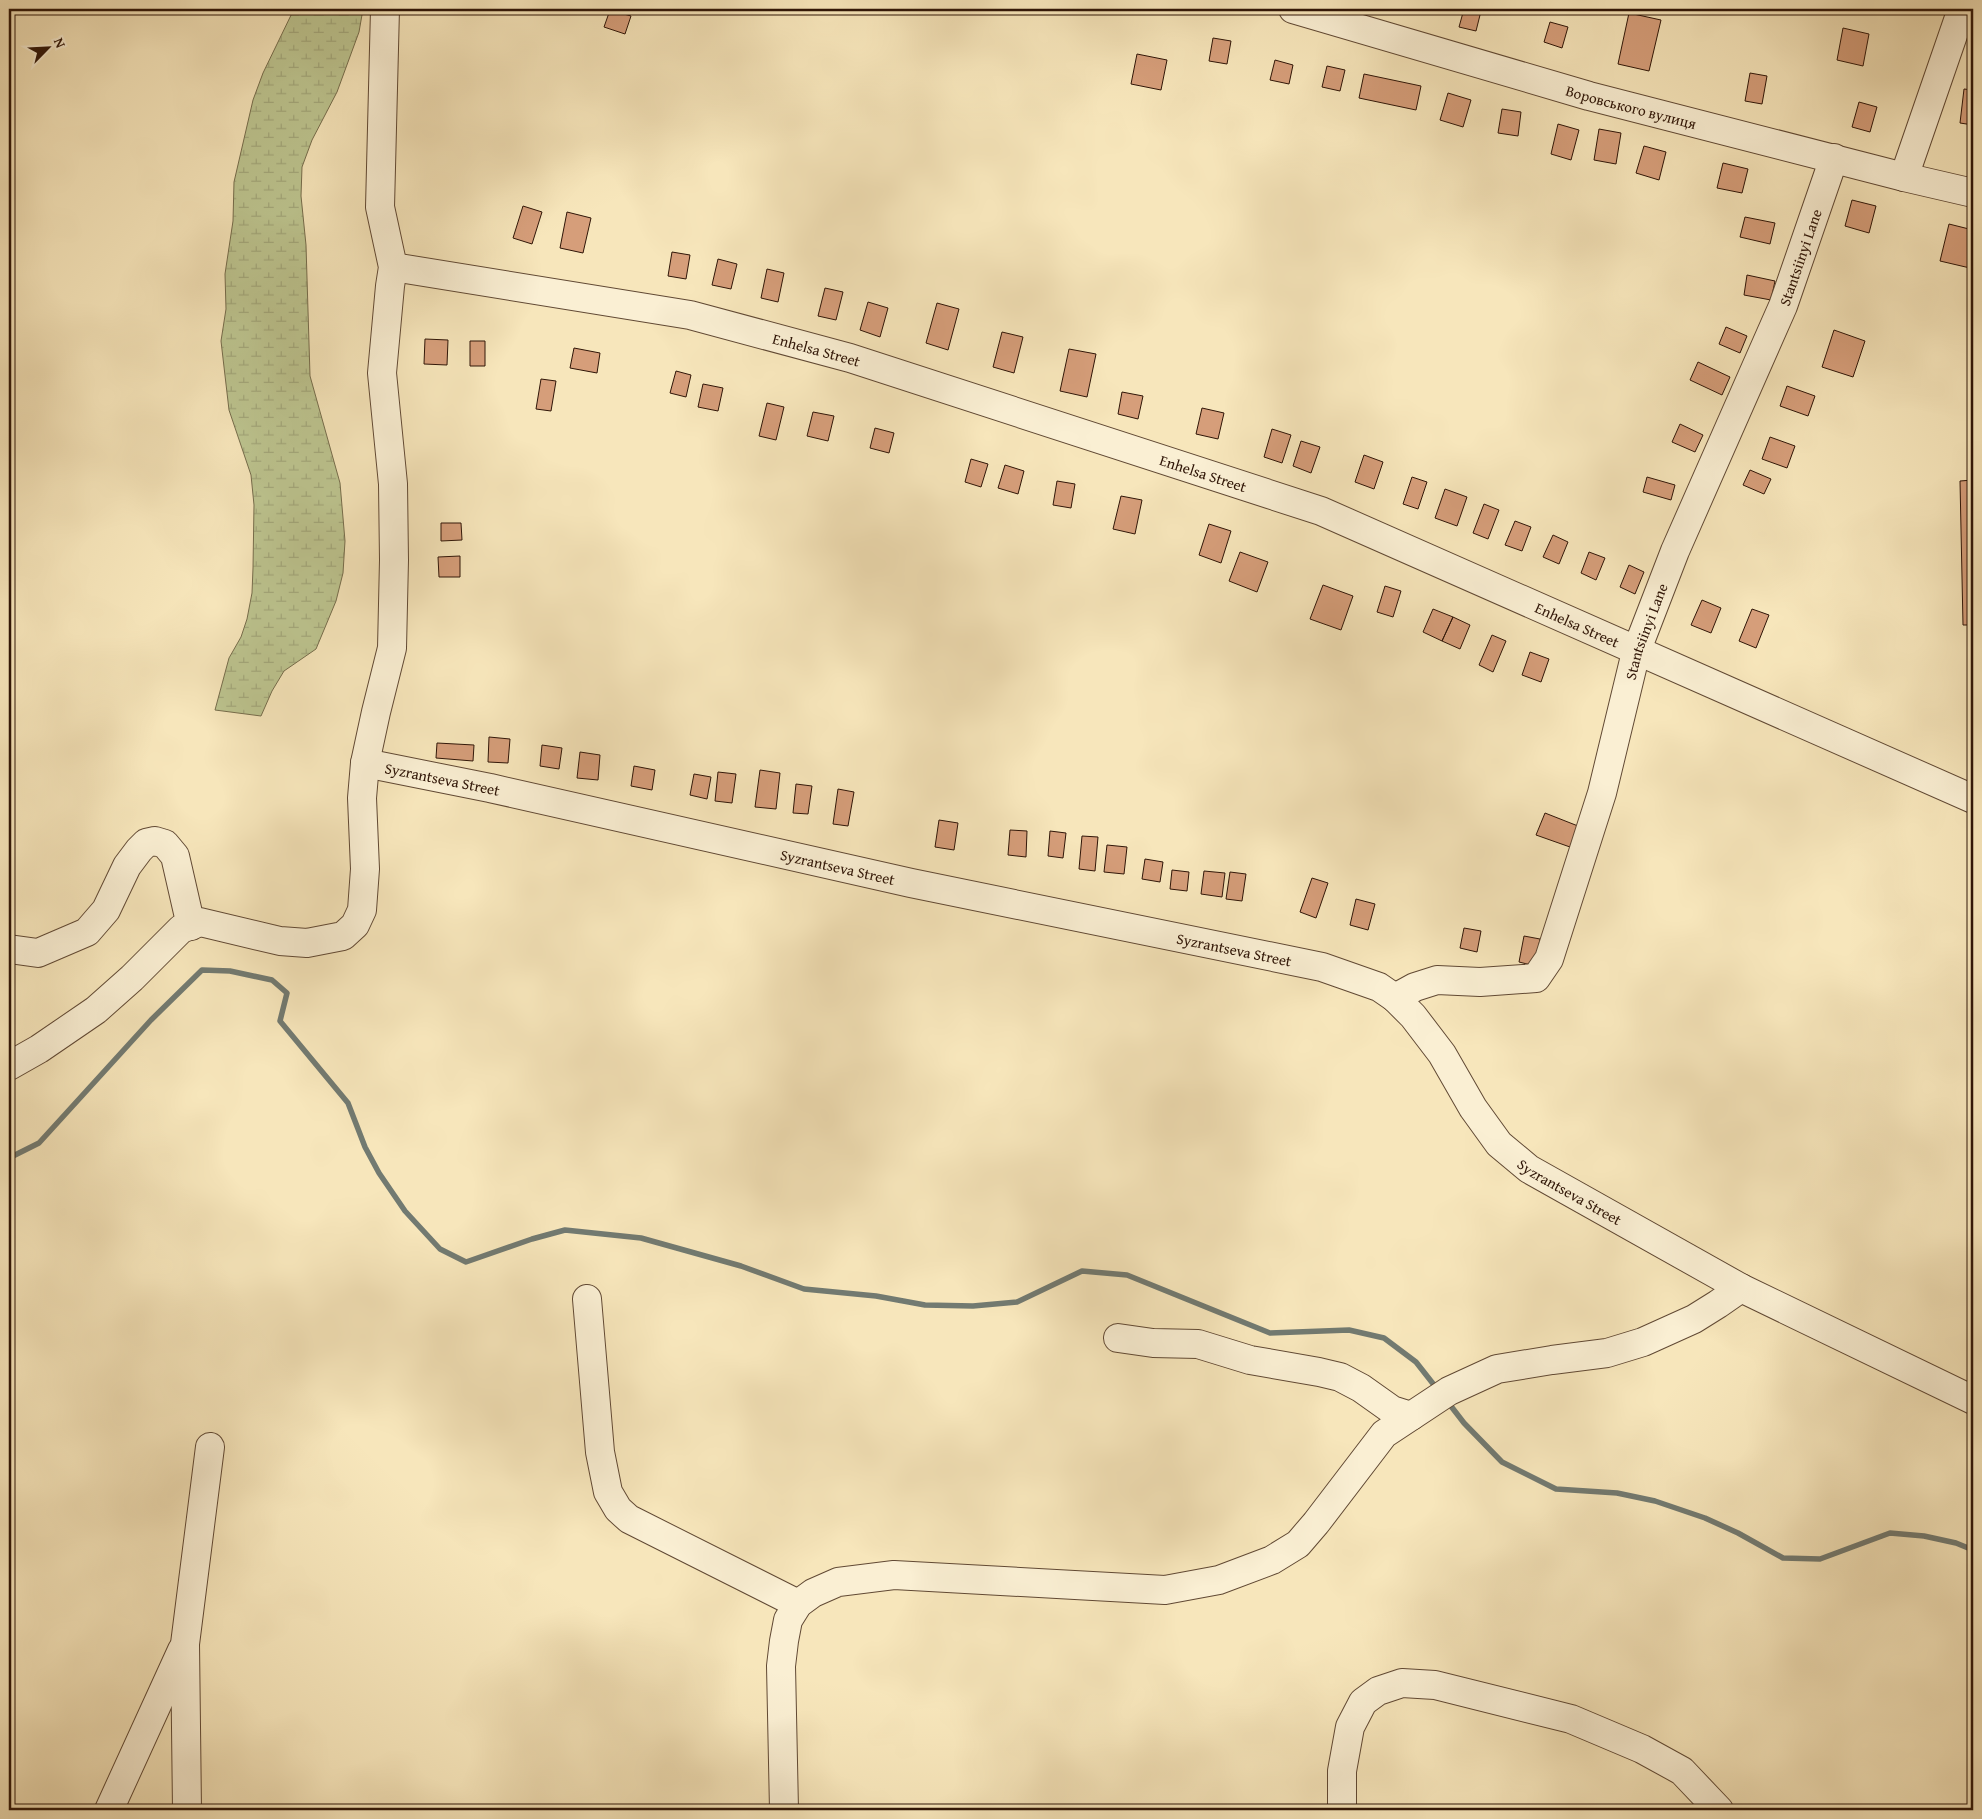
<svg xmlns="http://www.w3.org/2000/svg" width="1982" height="1819" viewBox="0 0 1982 1819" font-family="'Gentium Book Plus',serif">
	<defs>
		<pattern id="wetland-marsh" width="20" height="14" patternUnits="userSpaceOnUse" patternTransform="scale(1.25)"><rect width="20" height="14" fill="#bdc590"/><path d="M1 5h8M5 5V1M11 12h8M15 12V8" fill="none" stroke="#a3a87b"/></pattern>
	</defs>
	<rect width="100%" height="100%" fill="#f7e6bb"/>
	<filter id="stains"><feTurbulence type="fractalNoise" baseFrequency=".004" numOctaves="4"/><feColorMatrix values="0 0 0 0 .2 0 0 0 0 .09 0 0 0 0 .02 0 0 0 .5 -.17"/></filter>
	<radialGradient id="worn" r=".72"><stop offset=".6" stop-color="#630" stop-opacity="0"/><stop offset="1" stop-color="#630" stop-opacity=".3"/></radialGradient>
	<!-- wetland -->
	<path fill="url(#wetland-marsh)" stroke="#766d4c" d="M 294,9 L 363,9 L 359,32 L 337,92 L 312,140 L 302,167 L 301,196 L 306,245 L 310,376 L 340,483 L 345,541 L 343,573 L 336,601 L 316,649 L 284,671 L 272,691 L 261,716 L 215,710 L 229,658 L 241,637 L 247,619 L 252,593 L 253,568 L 254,505 L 251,475 L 229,410 L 221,341 L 226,309 L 225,274 L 233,221 L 234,182 L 253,100 L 263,73 Z"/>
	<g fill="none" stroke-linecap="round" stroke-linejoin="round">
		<!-- stream -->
		<path stroke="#727a71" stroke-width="5.5" d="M 9,1158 L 39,1143 L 151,1020 L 202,970 L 230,971 L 272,980 L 287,993 L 280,1021 L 348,1103 L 365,1147 L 379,1173 L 405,1211 L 440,1249 L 466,1262 L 532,1239 L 565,1230 L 641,1238 L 741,1266 L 804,1289 L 876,1296 L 925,1305 L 973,1306 L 1017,1302 L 1082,1271 L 1127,1275 L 1270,1333 L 1349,1330 L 1384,1338 L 1416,1362 L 1438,1390
			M 1447,1401 L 1464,1423 L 1502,1462 L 1556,1489 L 1617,1493 L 1655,1501 L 1705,1518 L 1738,1533 L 1783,1558 L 1820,1559 L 1890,1533 L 1924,1536 L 1956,1543 L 1973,1550"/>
	</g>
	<!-- building -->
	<path fill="#d69e7a" stroke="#2f1507" d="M 1464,9 L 1481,11 L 1476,31 L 1459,27 Z
		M 610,10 L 631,16 L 625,34 L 604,27 Z
		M 1629,13 L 1661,20 L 1649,71 L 1618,64 Z
		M 1550,22 L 1568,27 L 1562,48 L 1544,42 Z
		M 1843,28 L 1869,34 L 1863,66 L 1837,60 Z
		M 1213,38 L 1231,41 L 1227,64 L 1209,61 Z
		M 1137,54 L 1167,60 L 1161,90 L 1131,84 Z
		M 1275,60 L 1293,65 L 1289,84 L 1270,80 Z
		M 1327,66 L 1345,70 L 1340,91 L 1322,87 Z
		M 1750,73 L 1767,76 L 1762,104 L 1745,101 Z
		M 1364,74 L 1421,86 L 1416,110 L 1359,98 Z
		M 1964,89 L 1973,90 L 1973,125 L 1960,123 Z
		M 1448,93 L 1471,100 L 1463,127 L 1440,120 Z
		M 1859,102 L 1877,107 L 1870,132 L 1852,127 Z
		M 1502,109 L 1521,112 L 1518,136 L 1498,133 Z
		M 1558,124 L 1579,130 L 1571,160 L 1551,154 Z
		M 1599,129 L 1621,133 L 1616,164 L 1594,160 Z
		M 1644,146 L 1666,152 L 1659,180 L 1636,173 Z
		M 1723,163 L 1748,169 L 1742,193 L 1717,188 Z
		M 1852,200 L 1876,206 L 1869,233 L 1845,226 Z
		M 523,206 L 542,212 L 532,244 L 513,238 Z
		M 567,212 L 591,218 L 583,253 L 560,248 Z
		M 1745,217 L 1775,223 L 1770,244 L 1740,237 Z
		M 1949,224 L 1973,230 L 1973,254 L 1970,268 L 1940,261 Z
		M 672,252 L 690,255 L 686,279 L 668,276 Z
		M 718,259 L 737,264 L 731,289 L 712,285 Z
		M 767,269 L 784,273 L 778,302 L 761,298 Z
		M 1747,275 L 1775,281 L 1771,300 L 1744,295 Z
		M 825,288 L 843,292 L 836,320 L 818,316 Z
		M 868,302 L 888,308 L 880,337 L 860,330 Z
		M 937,303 L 959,309 L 948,350 L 926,343 Z
		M 1726,327 L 1747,336 L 1740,353 L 1719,344 Z
		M 1834,330 L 1865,341 L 1853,377 L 1822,367 Z
		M 1002,332 L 1023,337 L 1014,373 L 993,367 Z
		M 425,339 L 448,340 L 447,365 L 424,364 Z
		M 470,341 L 485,341 L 485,366 L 470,366 Z
		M 574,348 L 600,353 L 597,373 L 570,368 Z
		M 1069,349 L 1096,354 L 1087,397 L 1060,391 Z
		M 1698,362 L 1730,377 L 1722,395 L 1690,380 Z
		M 676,371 L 691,375 L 686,397 L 670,393 Z
		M 541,379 L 556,381 L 551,411 L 536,409 Z
		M 703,384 L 723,388 L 718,411 L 698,407 Z
		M 1787,386 L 1815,396 L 1808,416 L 1780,406 Z
		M 1122,392 L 1143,396 L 1138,419 L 1118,414 Z
		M 767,403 L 784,407 L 776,440 L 759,436 Z
		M 1202,408 L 1224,413 L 1218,439 L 1196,434 Z
		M 813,412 L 834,416 L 828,441 L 807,436 Z
		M 1680,424 L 1703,435 L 1695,452 L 1672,442 Z
		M 875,428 L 894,433 L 889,453 L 870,448 Z
		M 1272,429 L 1291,435 L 1282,463 L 1264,457 Z
		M 1770,437 L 1795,446 L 1787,468 L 1762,459 Z
		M 1301,441 L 1320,447 L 1311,473 L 1293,466 Z
		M 1364,455 L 1383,462 L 1374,489 L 1355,482 Z
		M 971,459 L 988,464 L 981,487 L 965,482 Z
		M 1005,465 L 1024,471 L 1018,494 L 998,488 Z
		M 1750,470 L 1771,479 L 1764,494 L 1743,485 Z
		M 1412,477 L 1427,482 L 1418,509 L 1403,504 Z
		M 1647,477 L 1675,485 L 1671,500 L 1643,492 Z
		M 1973,480 L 1973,625 L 1963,625 L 1960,481 Z
		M 1057,481 L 1075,484 L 1071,508 L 1053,505 Z
		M 1445,489 L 1467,497 L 1457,526 L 1435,518 Z
		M 1121,496 L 1142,500 L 1135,534 L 1113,529 Z
		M 1484,504 L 1499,510 L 1488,539 L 1473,533 Z
		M 1515,521 L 1531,527 L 1522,551 L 1505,545 Z
		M 441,523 L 461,523 L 462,540 L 441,541 Z
		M 1209,524 L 1231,531 L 1221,563 L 1199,555 Z
		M 1553,535 L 1568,542 L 1559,564 L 1543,557 Z
		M 1240,552 L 1268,562 L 1257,592 L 1229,581 Z
		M 1589,552 L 1605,558 L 1596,580 L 1581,573 Z
		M 460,556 L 460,577 L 439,577 L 438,557 Z
		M 1629,565 L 1644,572 L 1635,594 L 1620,587 Z
		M 1323,585 L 1353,596 L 1341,630 L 1310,619 Z
		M 1385,586 L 1401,591 L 1393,617 L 1377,612 Z
		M 1702,600 L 1721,608 L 1711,633 L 1691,625 Z
		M 1433,609 L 1453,617 L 1442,641 L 1423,632 Z
		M 1752,609 L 1769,615 L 1756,648 L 1739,641 Z
		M 1453,617 L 1470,625 L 1460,649 L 1442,641 Z
		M 1492,635 L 1506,641 L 1493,672 L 1479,665 Z
		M 1530,652 L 1549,659 L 1541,682 L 1522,675 Z
		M 489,737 L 510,739 L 508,763 L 488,762 Z
		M 437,743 L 474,745 L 473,761 L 436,758 Z
		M 542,745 L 562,748 L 559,769 L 540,766 Z
		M 580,752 L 600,755 L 598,780 L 577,778 Z
		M 634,766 L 655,770 L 652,790 L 631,786 Z
		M 760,770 L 780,773 L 776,809 L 755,807 Z
		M 718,772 L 736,774 L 732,803 L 715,801 Z
		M 694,774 L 711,777 L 707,799 L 690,795 Z
		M 796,784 L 812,786 L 808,814 L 793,813 Z
		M 838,789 L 854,792 L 848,826 L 833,824 Z
		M 1545,813 L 1578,826 L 1570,847 L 1536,835 Z
		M 939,820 L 958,823 L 954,850 L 935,847 Z
		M 1010,830 L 1027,831 L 1026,857 L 1008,855 Z
		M 1050,831 L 1066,833 L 1063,858 L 1048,856 Z
		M 1082,836 L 1098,837 L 1095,871 L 1079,869 Z
		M 1107,845 L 1127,847 L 1124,874 L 1104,872 Z
		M 1145,859 L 1163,862 L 1160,882 L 1142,879 Z
		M 1172,870 L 1189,872 L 1187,891 L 1170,889 Z
		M 1204,871 L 1225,873 L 1222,897 L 1201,894 Z
		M 1230,872 L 1246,874 L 1242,901 L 1226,899 Z
		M 1312,878 L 1328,883 L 1316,918 L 1300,912 Z
		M 1356,899 L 1375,904 L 1368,930 L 1350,925 Z
		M 1464,928 L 1481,931 L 1477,952 L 1460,948 Z
		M 1524,936 L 1540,939 L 1535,966 L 1519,962 Z"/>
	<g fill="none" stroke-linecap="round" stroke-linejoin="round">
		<defs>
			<g id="minor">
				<path id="s1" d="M 1293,9 L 1589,96 L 1904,177 L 1973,193"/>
				<path d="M 1904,177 L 1962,9"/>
				<path id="s2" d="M 393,267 L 690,315 L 850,358 L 1321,511 L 1973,799"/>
				<path id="s3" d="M 365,763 L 490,788 L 911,883 L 1322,967 L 1379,987 L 1395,998 L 1413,1016 L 1442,1054 L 1473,1108 L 1499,1144 L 1529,1169 L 1741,1288 L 1973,1400"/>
				<path d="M 9,949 L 38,953 L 87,932 L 106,910 L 127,866 L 139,850 L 146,843 L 155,841 L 165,844 L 175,856 L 191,926"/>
				<path id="s4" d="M 1395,998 L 1415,987 L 1437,980 L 1480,982 L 1536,978 L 1549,959 L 1602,793 L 1636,652 L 1675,551 L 1783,306 L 1834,158"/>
				<path d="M 9,1066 L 39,1049 L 96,1010 L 132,978 L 181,929 L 200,922 L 280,941 L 307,943 L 343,936 L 355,925 L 362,910 L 365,869 L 362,798 L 365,763 L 376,712 L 392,648 L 394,560 L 393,484 L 382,373 L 390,286 L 393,267 L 380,207 L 385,9"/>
				<path d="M 587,1299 L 600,1452 L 608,1492 L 618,1509 L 629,1519 L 798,1604"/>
				<path d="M 1118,1338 L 1153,1343 L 1198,1344 L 1250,1360 L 1319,1372 L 1340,1377 L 1361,1388 L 1392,1410 L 1411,1416"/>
				<path d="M 109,1810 L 182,1650"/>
				<path d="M 187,1810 L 185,1644 L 210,1447"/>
				<path d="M 784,1810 L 781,1666 L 784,1641 L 788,1620 L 798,1604 L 813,1593 L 838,1582 L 894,1575 L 1165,1590 L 1219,1580 L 1272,1560 L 1298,1544 L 1316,1523 L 1384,1434 L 1449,1391 L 1497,1369 L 1552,1360 L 1607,1353 L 1643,1342 L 1694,1319 L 1718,1304 L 1741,1288"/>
				<path d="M 1342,1810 L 1342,1771 L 1350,1727 L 1363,1702 L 1378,1691 L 1402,1683 L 1435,1685 L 1571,1719 L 1642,1749 L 1682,1771 L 1719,1810"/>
			</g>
		</defs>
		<!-- minor casing -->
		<use href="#minor" stroke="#614934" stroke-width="30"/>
		<!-- minor -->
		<use href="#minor" stroke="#faefd3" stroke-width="28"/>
	</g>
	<g text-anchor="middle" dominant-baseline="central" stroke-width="4.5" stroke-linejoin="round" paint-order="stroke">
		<!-- street labels -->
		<g font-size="15" fill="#2f1507" stroke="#faefd3">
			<text stroke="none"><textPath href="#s1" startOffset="352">Воровського вулиця</textPath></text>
			<text stroke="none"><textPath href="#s4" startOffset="915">Stantsiinyi Lane</textPath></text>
			<text stroke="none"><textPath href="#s2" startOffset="432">Enhelsa Street</textPath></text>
			<text stroke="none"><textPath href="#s2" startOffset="838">Enhelsa Street</textPath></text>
			<text stroke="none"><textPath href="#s2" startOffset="1242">Enhelsa Street</textPath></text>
			<text stroke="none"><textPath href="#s4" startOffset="510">Stantsiinyi Lane</textPath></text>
			<text stroke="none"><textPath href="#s3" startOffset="79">Syzrantseva Street</textPath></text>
			<text stroke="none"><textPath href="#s3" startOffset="484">Syzrantseva Street</textPath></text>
			<text stroke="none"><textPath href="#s3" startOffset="889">Syzrantseva Street</textPath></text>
			<text stroke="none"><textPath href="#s3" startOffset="1324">Syzrantseva Street</textPath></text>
		</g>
	</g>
	<!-- margin -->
	<rect width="1982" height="1819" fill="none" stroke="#f7e6bb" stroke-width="30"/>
	<rect x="10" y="10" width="1962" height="1799" fill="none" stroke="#2f1507" stroke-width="2.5"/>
	<rect x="15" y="15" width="1952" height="1789" fill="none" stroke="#2f1507"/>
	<!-- north arrow -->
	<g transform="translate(48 48) rotate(66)" stroke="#faefd3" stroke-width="4" paint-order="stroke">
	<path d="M0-4L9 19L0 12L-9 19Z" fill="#2f1507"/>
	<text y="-8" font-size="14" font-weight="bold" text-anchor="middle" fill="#2f1507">N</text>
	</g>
	<rect width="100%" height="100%" filter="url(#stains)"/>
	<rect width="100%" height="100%" fill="url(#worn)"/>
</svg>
